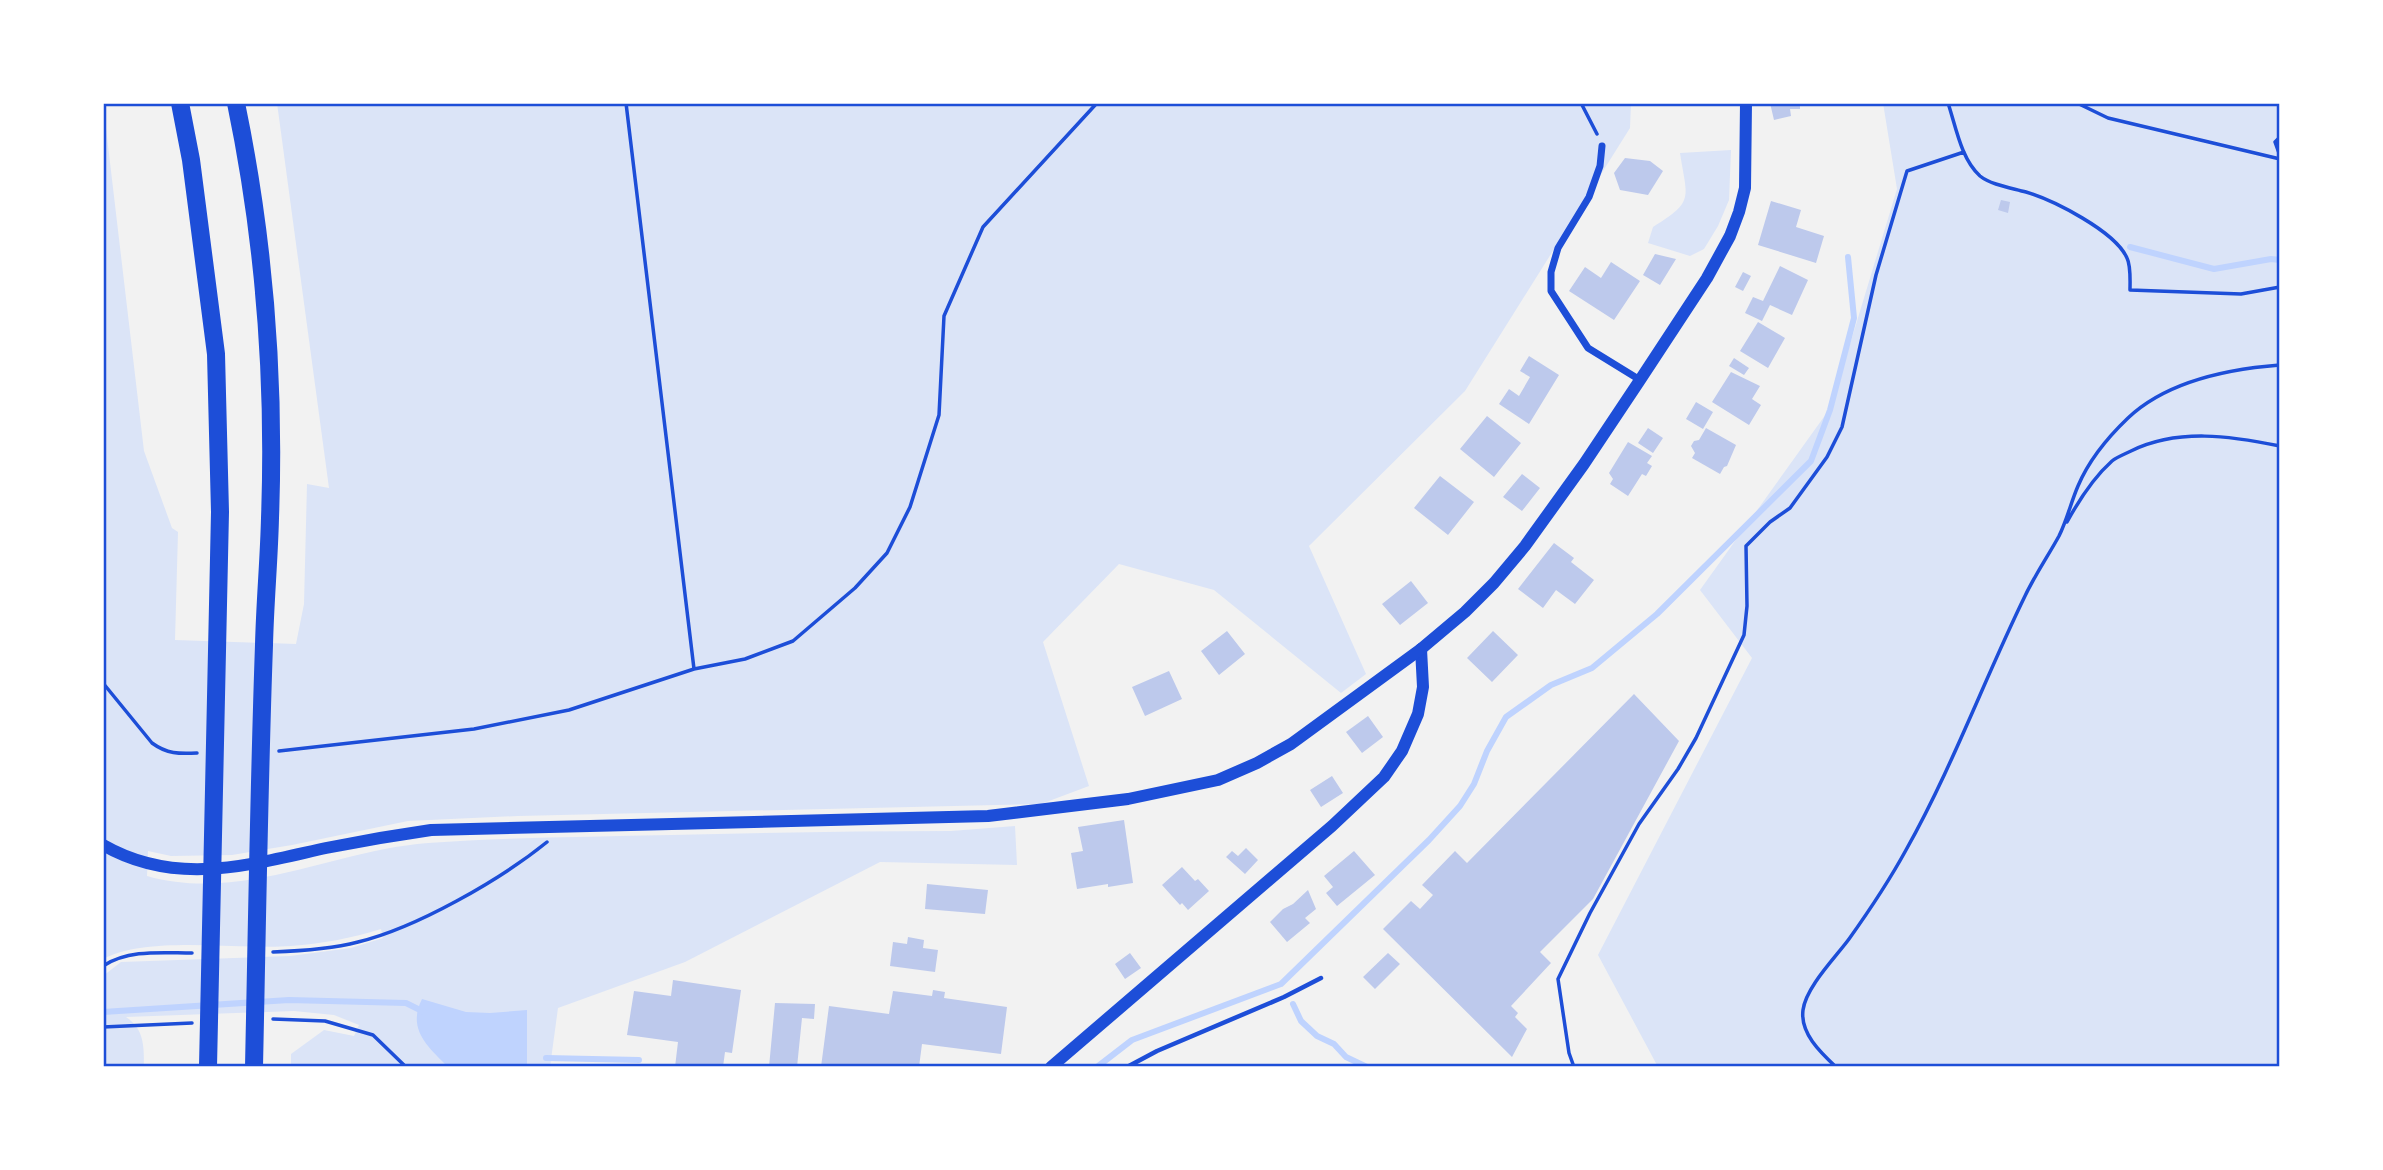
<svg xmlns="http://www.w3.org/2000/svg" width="2383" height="1170" viewBox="0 0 2383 1170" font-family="Georgia,serif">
	<rect width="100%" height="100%" fill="#f2f2f2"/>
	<!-- green -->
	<path fill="#dbe4f7" d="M 103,103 L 144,451 L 172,528 L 178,532 L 175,640 L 296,644 L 304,604 L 307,484 L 329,488 L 277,103 L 1631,103 L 1630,128 L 1465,391 L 1309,546 L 1366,674 L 1341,693 L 1214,590 L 1119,564 L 1043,642 L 1089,786 L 1041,804 L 518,816 L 408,821 L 292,845 L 232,855 L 171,856 L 148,851 L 147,876 C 241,903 335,850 428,843 C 509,837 590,837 671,835 C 764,833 858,831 951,831 L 1015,826 L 1017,865 L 880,862 L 685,962 L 558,1008 L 550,1067 L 291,1067 L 291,1054 L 324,1030 L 354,1036 L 359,1025 L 334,1015 L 294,1011 L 126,1017 C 144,1029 144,1045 144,1067 L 103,1067 L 103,976 L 121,962 L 290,956 L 351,948 L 383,938 L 381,929 C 352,938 321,944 291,946 C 238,950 148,935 103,959 Z
		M 1883,103 L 2280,103 L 2280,1067 L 1658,1067 L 1598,955 L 1752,658 L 1700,590 L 1831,407 L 1897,189 Z
		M 1731,150 L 1729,200 L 1718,226 L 1704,249 L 1690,256 L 1648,243 L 1653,227 C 1695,201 1687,199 1680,153 Z"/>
	<!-- water -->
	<path fill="#bfd3fe" d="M 422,999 L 466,1012 L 490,1013 L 527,1010 L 527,1067 L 448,1067 C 427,1046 407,1029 422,999 Z"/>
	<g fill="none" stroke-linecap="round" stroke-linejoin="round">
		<!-- stream -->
		<path stroke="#bfd3fe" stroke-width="6" d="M 2130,247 L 2214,269 L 2271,259 L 2280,260
			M 1293,1004 L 1301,1021 L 1317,1036 L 1334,1044 L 1346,1057 L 1367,1067
			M 103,1012 L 289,1000 L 406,1003 L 424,1012
			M 546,1058 L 639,1060
			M 1097,1067 L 1132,1040 L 1281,984 L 1429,840 L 1460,806 L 1474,784 L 1487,751 L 1506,717 L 1551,685 L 1592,668 L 1657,614 L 1811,461 L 1830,410 L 1854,318 L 1848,257"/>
	</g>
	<!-- building -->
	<path fill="#bdc9ec" d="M 1770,103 L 1800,103 L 1800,109 L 1790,109 L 1791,116 L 1774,120 Z
		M 1625,158 L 1650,161 L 1663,171 L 1648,195 L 1620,190 L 1614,173 Z
		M 2001,200 L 2010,202 L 2008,213 L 1998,210 Z
		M 1771,201 L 1801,210 L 1796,227 L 1824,236 L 1816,263 L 1758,245 Z
		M 1655,254 L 1676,259 L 1660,285 L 1643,275 Z
		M 1611,262 L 1640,281 L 1614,320 L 1569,291 L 1585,267 L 1601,278 Z
		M 1780,266 L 1808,280 L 1792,315 L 1770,305 L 1762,321 L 1745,313 L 1753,297 L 1763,301 Z
		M 1743,272 L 1751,276 L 1743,291 L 1735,287 Z
		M 1758,322 L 1785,338 L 1768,368 L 1740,351 Z
		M 1529,356 L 1559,375 L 1529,424 L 1499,404 L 1509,389 L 1519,396 L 1530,377 L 1520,371 Z
		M 1734,358 L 1749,368 L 1744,375 L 1729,366 Z
		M 1731,372 L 1760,386 L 1752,399 L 1761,405 L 1749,425 L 1712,402 Z
		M 1696,402 L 1713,412 L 1703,429 L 1686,419 Z
		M 1487,416 L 1521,443 L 1494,477 L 1460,449 Z
		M 1648,428 L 1663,438 L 1653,453 L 1638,443 Z
		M 1706,428 L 1736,445 L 1727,466 L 1724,467 L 1720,474 L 1692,458 L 1695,453 L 1691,446 L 1694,441 L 1699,440 Z
		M 1628,442 L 1652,456 L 1647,463 L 1652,466 L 1646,476 L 1642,474 L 1628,496 L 1610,484 L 1613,479 L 1609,473 Z
		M 1522,474 L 1540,488 L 1522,511 L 1503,497 Z
		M 1440,476 L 1474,502 L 1448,535 L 1414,508 Z
		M 1554,543 L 1574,558 L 1571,562 L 1594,580 L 1575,604 L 1556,590 L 1543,608 L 1518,589 Z
		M 1411,581 L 1428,603 L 1400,625 L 1382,604 Z
		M 1227,631 L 1245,654 L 1219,675 L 1201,651 Z
		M 1493,631 L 1518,655 L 1492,682 L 1467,658 Z
		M 1169,671 L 1182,699 L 1145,716 L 1132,687 Z
		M 1634,694 L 1679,741 L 1593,899 L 1540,952 L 1551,963 L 1511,1006 L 1518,1013 L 1515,1017 L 1527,1029 L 1512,1057 L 1383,929 L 1411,901 L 1420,909 L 1433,895 L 1422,885 L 1455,851 L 1467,863 Z
		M 1368,716 L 1383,737 L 1362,753 L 1346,732 Z
		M 1332,776 L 1343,793 L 1321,807 L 1310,790 Z
		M 1124,820 L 1133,883 L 1108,887 L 1108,884 L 1077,889 L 1071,853 L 1083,851 L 1078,827 Z
		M 1246,848 L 1258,860 L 1245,874 L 1226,857 L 1232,851 L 1238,856 Z
		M 1354,851 L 1375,875 L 1337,906 L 1326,893 L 1333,887 L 1324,876 Z
		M 1182,867 L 1195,881 L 1198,879 L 1209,891 L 1188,910 L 1182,903 L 1180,905 L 1162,885 Z
		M 927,884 L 988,890 L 985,914 L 925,909 Z
		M 1308,890 L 1316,909 L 1305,918 L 1310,923 L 1287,942 L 1270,922 L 1283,909 L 1293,904 Z
		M 908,937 L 924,940 L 923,948 L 938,950 L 935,972 L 890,966 L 893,942 L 907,944 Z
		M 1130,953 L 1141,968 L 1125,979 L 1115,964 Z
		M 1388,953 L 1400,964 L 1375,989 L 1363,977 Z
		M 673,980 L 741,990 L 732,1053 L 725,1052 L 723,1067 L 675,1067 L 678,1042 L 627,1035 L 634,991 L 671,996 Z
		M 933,990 L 945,992 L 944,998 L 1007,1007 L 1001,1054 L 922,1044 L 919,1067 L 821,1067 L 829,1006 L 889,1014 L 893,991 L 932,996 Z
		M 775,1003 L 815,1004 L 814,1019 L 802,1018 L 797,1067 L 769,1067 Z"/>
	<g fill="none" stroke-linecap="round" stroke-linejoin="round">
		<!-- path -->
		<path stroke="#1d4ed8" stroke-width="3.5" d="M 626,103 L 694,669
			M 1581,103 L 1597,134
			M 1948,103 C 1956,127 1961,159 1980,176 C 1991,185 2012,188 2026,192 C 2053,200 2115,231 2127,258 C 2131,266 2130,281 2130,290 L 2241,294 L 2280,287
			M 2077,103 L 2108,118 L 2280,159
			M 2280,137 L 2275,142 L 2280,156
			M 2067,522 C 2079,500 2093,478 2112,461 C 2117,457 2125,454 2131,451 C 2178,428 2231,436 2280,446
			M 103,683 L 152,743 C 167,754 179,754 197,753
			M 279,751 L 474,729 L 569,710 L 694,669 L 745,659 L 793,641 L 855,588 L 887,553 L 910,507 L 939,415 L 944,316 L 983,227 L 1097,103
			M 273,952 C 301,951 331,949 358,942 C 416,928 500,880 547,842
			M 103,966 C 129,949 162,953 192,953
			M 273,1019 L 325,1021 L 373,1035 L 406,1067
			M 103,1027 L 192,1023
			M 1574,1067 L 1569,1053 L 1558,979 L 1590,913 L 1639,824 L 1678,769 L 1696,738 L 1744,635 L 1747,606 L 1746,546 L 1770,522 L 1790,508 L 1827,457 L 1842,427 L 1876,275 L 1907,171 L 1964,152
			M 1836,1067 C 1820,1052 1800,1033 1803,1010 C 1806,987 1835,958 1849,939 C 1869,911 1889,881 1906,850 C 1952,768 1984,680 2025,596 C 2035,575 2048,556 2059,536 C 2067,520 2071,502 2078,486 C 2089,460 2107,438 2128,418 C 2167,381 2228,369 2280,365"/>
		<!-- service -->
		<path stroke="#1d4ed8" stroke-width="4.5" d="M 1127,1067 L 1157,1051 L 1284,997 L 1321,978"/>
		<!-- minor -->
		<path stroke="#1d4ed8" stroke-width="7" d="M 1602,146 L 1600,166 L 1589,197 L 1558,248 L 1551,272 L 1551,291 L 1588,348 L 1640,380"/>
		<!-- tertiary -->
		<path stroke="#1d4ed8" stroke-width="12" d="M 1051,1067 L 1332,826 L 1384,777 L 1402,751 L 1418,714 L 1423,687 L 1421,649"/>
		<!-- secondary -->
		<path stroke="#1d4ed8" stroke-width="12" d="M 103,845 C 176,887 249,865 326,848 C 361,841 396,835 431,830 L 988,816 L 1128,799 L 1218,780 L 1257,763 L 1291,744 L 1421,649 L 1465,612 L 1494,583 L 1525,546 L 1584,464 L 1640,380 L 1707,278 L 1730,236 L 1739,212 L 1745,188 L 1746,103"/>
		<!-- motorway -->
		<path stroke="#1d4ed8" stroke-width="18" d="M 180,103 L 191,160 L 216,354 L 220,512 L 208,1067
			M 236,103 C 264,238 275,380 270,518 C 269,560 265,602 264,645 C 259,785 257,926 254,1067"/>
	</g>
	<!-- border -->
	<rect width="2383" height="1170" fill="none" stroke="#ffffff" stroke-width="210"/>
	<rect x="105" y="105" width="2173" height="960" fill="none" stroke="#1d4ed8" stroke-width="2.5"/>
</svg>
